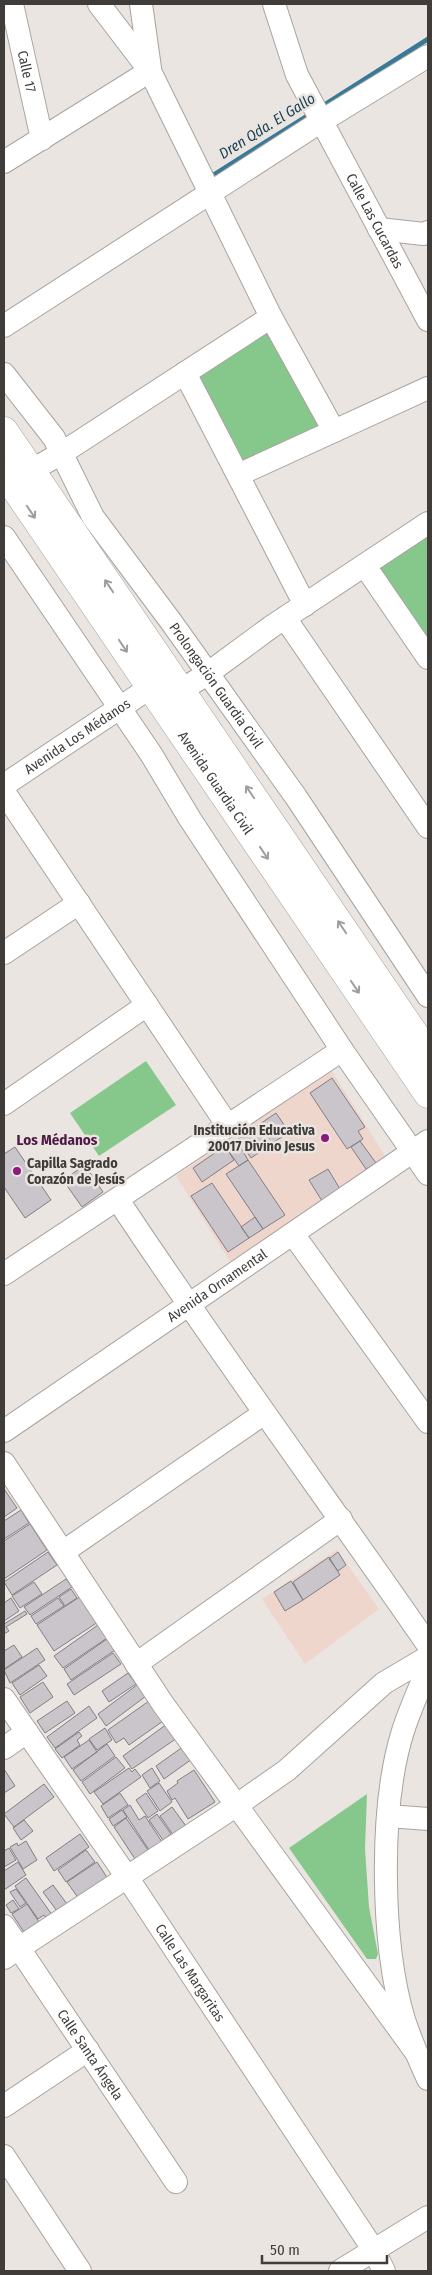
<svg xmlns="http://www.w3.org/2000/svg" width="432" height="2275" viewBox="0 0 432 2275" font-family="'Fira Sans Condensed',sans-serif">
	<rect width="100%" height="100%" fill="#eae5e0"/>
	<!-- education -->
	<path fill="#eed6cd" d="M 331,1070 L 389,1162 L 231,1263 L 176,1176 Z
		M 337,1550 L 379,1609 L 305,1664 L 262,1599 Z"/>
	<!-- green -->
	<path fill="#86c88c" d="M 270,327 L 324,423 L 243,468 L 194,373 Z
		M 428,533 L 428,639 L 378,569 Z
		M 146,1061 L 176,1105 L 99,1156 L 70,1113 Z
		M 367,1794 L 365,1849 L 369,1907 L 378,1954 L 376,1959 L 367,1959 L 289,1848 Z"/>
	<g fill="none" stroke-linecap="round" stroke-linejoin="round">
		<!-- stream -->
		<path stroke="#387998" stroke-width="5" d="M 321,107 L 428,39
			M 211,173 L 212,176 L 312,113"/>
	</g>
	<!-- building -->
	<path fill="#cac5cb" stroke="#827e83" d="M 332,1078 L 365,1127 L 358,1131 L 363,1139 L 347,1149 L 310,1093 Z
		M 276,1113 L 289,1132 L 251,1158 L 238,1139 Z
		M 236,1139 L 248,1160 L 239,1166 L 225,1146 Z
		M 360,1141 L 376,1163 L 366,1169 L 351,1147 Z
		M 225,1146 L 234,1160 L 202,1182 L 193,1168 Z
		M 15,1147 L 51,1200 L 25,1218 L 4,1187 L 4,1154 Z
		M 248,1160 L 285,1215 L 263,1229 L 226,1174 Z
		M 85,1165 L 103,1192 L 82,1207 L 63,1180 Z
		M 328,1169 L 340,1189 L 322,1201 L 309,1180 Z
		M 212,1183 L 249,1238 L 228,1252 L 191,1196 Z
		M 255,1217 L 263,1229 L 249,1238 L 241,1227 Z
		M 4,1489 L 17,1508 L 4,1517 Z
		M 21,1510 L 29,1523 L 4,1539 L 4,1521 Z
		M 30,1524 L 47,1550 L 4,1579 L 4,1541 Z
		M 48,1552 L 57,1565 L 12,1595 L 4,1582 Z
		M 338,1552 L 346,1565 L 338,1571 L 329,1559 Z
		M 329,1557 L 340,1575 L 303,1600 L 293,1582 Z
		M 66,1579 L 72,1587 L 30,1615 L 24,1607 Z
		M 291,1581 L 303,1600 L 285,1611 L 274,1592 Z
		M 34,1582 L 42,1594 L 20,1608 L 12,1596 Z
		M 71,1589 L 77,1598 L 65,1606 L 59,1597 Z
		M 81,1596 L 98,1622 L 54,1651 L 37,1625 Z
		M 11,1598 L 19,1611 L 4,1621 L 4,1603 Z
		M 58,1598 L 64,1606 L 36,1624 L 31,1616 Z
		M 25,1611 L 27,1614 L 6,1627 L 9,1631 L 4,1634 L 4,1624 Z
		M 98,1625 L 107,1638 L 63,1668 L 54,1656 Z
		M 107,1639 L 115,1650 L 71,1680 L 64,1669 Z
		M 14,1645 L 22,1657 L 4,1669 L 4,1651 Z
		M 37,1648 L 45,1660 L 10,1683 L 4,1670 Z
		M 113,1653 L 121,1664 L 74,1695 L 67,1684 Z
		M 39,1665 L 47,1676 L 20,1695 L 12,1683 Z
		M 128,1673 L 136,1684 L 109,1702 L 102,1691 Z
		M 43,1682 L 53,1697 L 30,1713 L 20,1697 Z
		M 137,1685 L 146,1696 L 106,1726 L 98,1714 Z
		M 67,1701 L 75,1713 L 45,1733 L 37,1721 Z
		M 149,1701 L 163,1721 L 129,1745 L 124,1738 L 116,1743 L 108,1730 Z
		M 89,1706 L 97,1718 L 55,1748 L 47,1737 Z
		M 167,1724 L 177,1738 L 132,1769 L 123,1756 Z
		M 105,1728 L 112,1740 L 97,1750 L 89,1739 Z
		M 79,1732 L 82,1736 L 77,1740 L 80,1745 L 62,1758 L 55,1749 Z
		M 89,1740 L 97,1752 L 72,1769 L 64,1757 Z
		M 107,1744 L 115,1756 L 81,1781 L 73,1770 Z
		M 184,1746 L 192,1759 L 164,1779 L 156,1766 Z
		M 116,1757 L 125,1768 L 90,1794 L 82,1782 Z
		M 129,1768 L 132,1772 L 135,1769 L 141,1777 L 103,1804 L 94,1792 Z
		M 152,1768 L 160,1781 L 150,1788 L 142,1775 Z
		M 4,1769 L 15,1786 L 4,1793 Z
		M 194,1770 L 215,1802 L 188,1819 L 175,1798 L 172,1800 L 167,1791 L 178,1783 L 177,1781 Z
		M 159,1783 L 172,1802 L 160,1811 L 147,1791 Z
		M 44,1784 L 54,1797 L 14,1827 L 4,1814 Z
		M 120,1793 L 128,1805 L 108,1818 L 101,1806 Z
		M 146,1793 L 158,1811 L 148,1818 L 136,1800 Z
		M 130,1805 L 139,1820 L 145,1816 L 162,1842 L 149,1850 L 123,1810 Z
		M 172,1807 L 189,1830 L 176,1839 L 160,1816 Z
		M 122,1810 L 127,1817 L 113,1826 L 109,1819 Z
		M 157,1814 L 171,1834 L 163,1840 L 149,1820 Z
		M 126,1818 L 148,1850 L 135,1859 L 114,1827 Z
		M 24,1820 L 33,1831 L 21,1840 L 13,1828 Z
		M 80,1834 L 89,1847 L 54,1871 L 46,1858 Z
		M 26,1841 L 37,1860 L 23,1869 L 10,1847 L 17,1843 L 18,1846 Z
		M 9,1848 L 16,1860 L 4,1867 L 4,1851 Z
		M 86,1850 L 95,1862 L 66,1882 L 58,1870 Z
		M 18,1862 L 26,1875 L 4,1890 L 4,1871 Z
		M 97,1862 L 108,1879 L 79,1899 L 67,1882 Z
		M 26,1878 L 55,1919 L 50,1923 L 44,1915 L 38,1919 L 15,1886 Z
		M 53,1885 L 67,1904 L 57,1911 L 43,1892 Z
		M 16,1889 L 26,1903 L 20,1907 L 10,1892 Z
		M 13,1900 L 19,1909 L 11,1913 L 6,1905 Z
		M 27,1904 L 41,1925 L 26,1935 L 12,1914 Z"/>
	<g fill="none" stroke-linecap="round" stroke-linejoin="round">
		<defs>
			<g id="minor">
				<path id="s1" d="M 12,4 L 42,139"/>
				<path d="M 99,4 L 150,71 L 271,317 L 334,431"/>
				<path d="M 141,4 L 150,68"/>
				<path id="s2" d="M 274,4 L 297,75 L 428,320"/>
				<path d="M 4,162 L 150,71"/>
				<path d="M 379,229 L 424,234 L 428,232"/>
				<path d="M 4,326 L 320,122 L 428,56"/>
				<path d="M 185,373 L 305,605"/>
				<path id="s3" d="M 4,374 L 54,438 L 93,517 L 172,623 L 296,797 L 428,996"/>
				<path d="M 30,471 L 62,453 L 271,317"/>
				<path d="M 238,475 L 428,388"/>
				<path d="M 4,537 L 151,754 L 190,819 L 342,1050 L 428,1174"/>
				<path d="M 365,566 L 428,658"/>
				<path d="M 285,618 L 428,827"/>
				<path d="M 180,691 L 207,674 L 271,627 L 428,523"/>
				<path id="s4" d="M 4,785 L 151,687"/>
				<path d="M 4,792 L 228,1126"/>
				<path d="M 4,953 L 79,903"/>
				<path d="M 4,1104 L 147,1005"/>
				<path d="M 118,1200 C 218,1351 325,1496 428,1645"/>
				<path d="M 293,1234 L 428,1422"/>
				<path d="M 4,1274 L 342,1050"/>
				<path id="s5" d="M 4,1431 L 428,1141"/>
				<path d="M 4,1463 L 163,1704 L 415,2051"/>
				<path d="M 63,1552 L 263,1414"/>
				<path d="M 136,1664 L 341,1519"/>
				<path d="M 428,1667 C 420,1688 410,1709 403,1731 C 379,1807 381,1943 404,2020 C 411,2040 419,2060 428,2079"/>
				<path id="s6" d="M 4,1699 L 127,1877 L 373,2249 L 384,2271"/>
				<path d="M 4,1748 L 27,1732"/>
				<path d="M 388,1816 L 428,1819"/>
				<path id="s7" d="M 4,1926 L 176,2182"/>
				<path d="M 4,1958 L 237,1805 L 287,1770 L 384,1683 L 428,1657"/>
				<path d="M 4,2106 L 88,2050"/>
				<path d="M 4,2156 L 80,2271"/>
				<path d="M 340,2271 L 428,2217"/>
			</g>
			<g id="highway">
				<path d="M 4,431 L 428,1054"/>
				<path id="s8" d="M 4,472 L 428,1094"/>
			</g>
		</defs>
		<!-- minor casing -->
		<use href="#minor" stroke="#a9a39f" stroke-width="24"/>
		<!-- highway casing -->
		<use href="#highway" stroke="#a9a39f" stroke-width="29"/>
		<!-- minor -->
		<use href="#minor" stroke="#fff" stroke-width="22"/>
		<!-- highway -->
		<use href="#highway" stroke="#fff" stroke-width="28"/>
	</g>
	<!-- one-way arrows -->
	<defs><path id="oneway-shaft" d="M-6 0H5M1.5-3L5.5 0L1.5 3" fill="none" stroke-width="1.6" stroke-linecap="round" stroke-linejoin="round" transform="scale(1.25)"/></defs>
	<g stroke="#9f9e9c">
		<use href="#oneway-shaft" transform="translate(31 512) rotate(56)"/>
		<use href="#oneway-shaft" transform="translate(109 586) rotate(-124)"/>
		<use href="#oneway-shaft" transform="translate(123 646) rotate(56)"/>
		<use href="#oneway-shaft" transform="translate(250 792) rotate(-124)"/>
		<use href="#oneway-shaft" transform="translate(264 853) rotate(56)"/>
		<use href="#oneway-shaft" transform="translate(342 927) rotate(-124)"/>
		<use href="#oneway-shaft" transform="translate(355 987) rotate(56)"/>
	</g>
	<!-- markers -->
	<g fill="#8c1a7c" stroke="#eae5e0" stroke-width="2">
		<circle cx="325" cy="1138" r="5"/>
		<circle cx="17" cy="1171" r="5"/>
	</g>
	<g text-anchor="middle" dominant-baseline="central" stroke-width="5" stroke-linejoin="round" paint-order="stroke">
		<!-- street labels -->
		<g font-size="14" fill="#3f3c3a" stroke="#eae5e0">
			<text stroke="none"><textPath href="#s1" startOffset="69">Calle 17</textPath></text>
			<text stroke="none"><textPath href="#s2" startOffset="240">Calle Las Cucardas</textPath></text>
			<text stroke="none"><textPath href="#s3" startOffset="378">Prolongación Guardia Civil</textPath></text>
			<text stroke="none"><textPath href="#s4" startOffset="88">Avenida Los Médanos</textPath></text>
			<text stroke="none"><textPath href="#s8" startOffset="376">Avenida Guardia Civil</textPath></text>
			<text stroke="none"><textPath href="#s5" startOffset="258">Avenida Ornamental</textPath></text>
			<text stroke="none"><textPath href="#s6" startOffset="331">Calle Las Margaritas</textPath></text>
			<text stroke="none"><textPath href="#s7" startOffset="155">Calle Santa Ángela</textPath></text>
		</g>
		<!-- poi labels -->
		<g font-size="14" font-weight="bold" fill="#3f3c3a" stroke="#eae5e0" text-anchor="end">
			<text x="315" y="1130">Institución Educativa<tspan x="315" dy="16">20017 Divino Jesus</tspan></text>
			<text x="27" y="1163" text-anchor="start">Capilla Sagrado<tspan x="27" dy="16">Corazón de Jesús</tspan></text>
		</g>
		<!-- water labels -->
		<g font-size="15" font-style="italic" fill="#1c4357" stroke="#eae5e0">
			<text transform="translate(267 126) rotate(-32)">Dren Qda. El Gallo</text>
		</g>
		<!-- neighbourhood labels -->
		<g font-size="15" font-weight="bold" fill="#4f1946" stroke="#eae5e0">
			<text x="57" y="1140">Los Médanos</text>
		</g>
	</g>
	<!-- border -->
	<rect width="432" height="2275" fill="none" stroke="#3f3c3a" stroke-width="10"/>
	<!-- scale -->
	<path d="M262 2255v8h125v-8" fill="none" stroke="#3f3c3a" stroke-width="2.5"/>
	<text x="270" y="2255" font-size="15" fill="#3f3c3a" stroke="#eae5e0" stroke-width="4" paint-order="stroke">50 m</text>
</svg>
